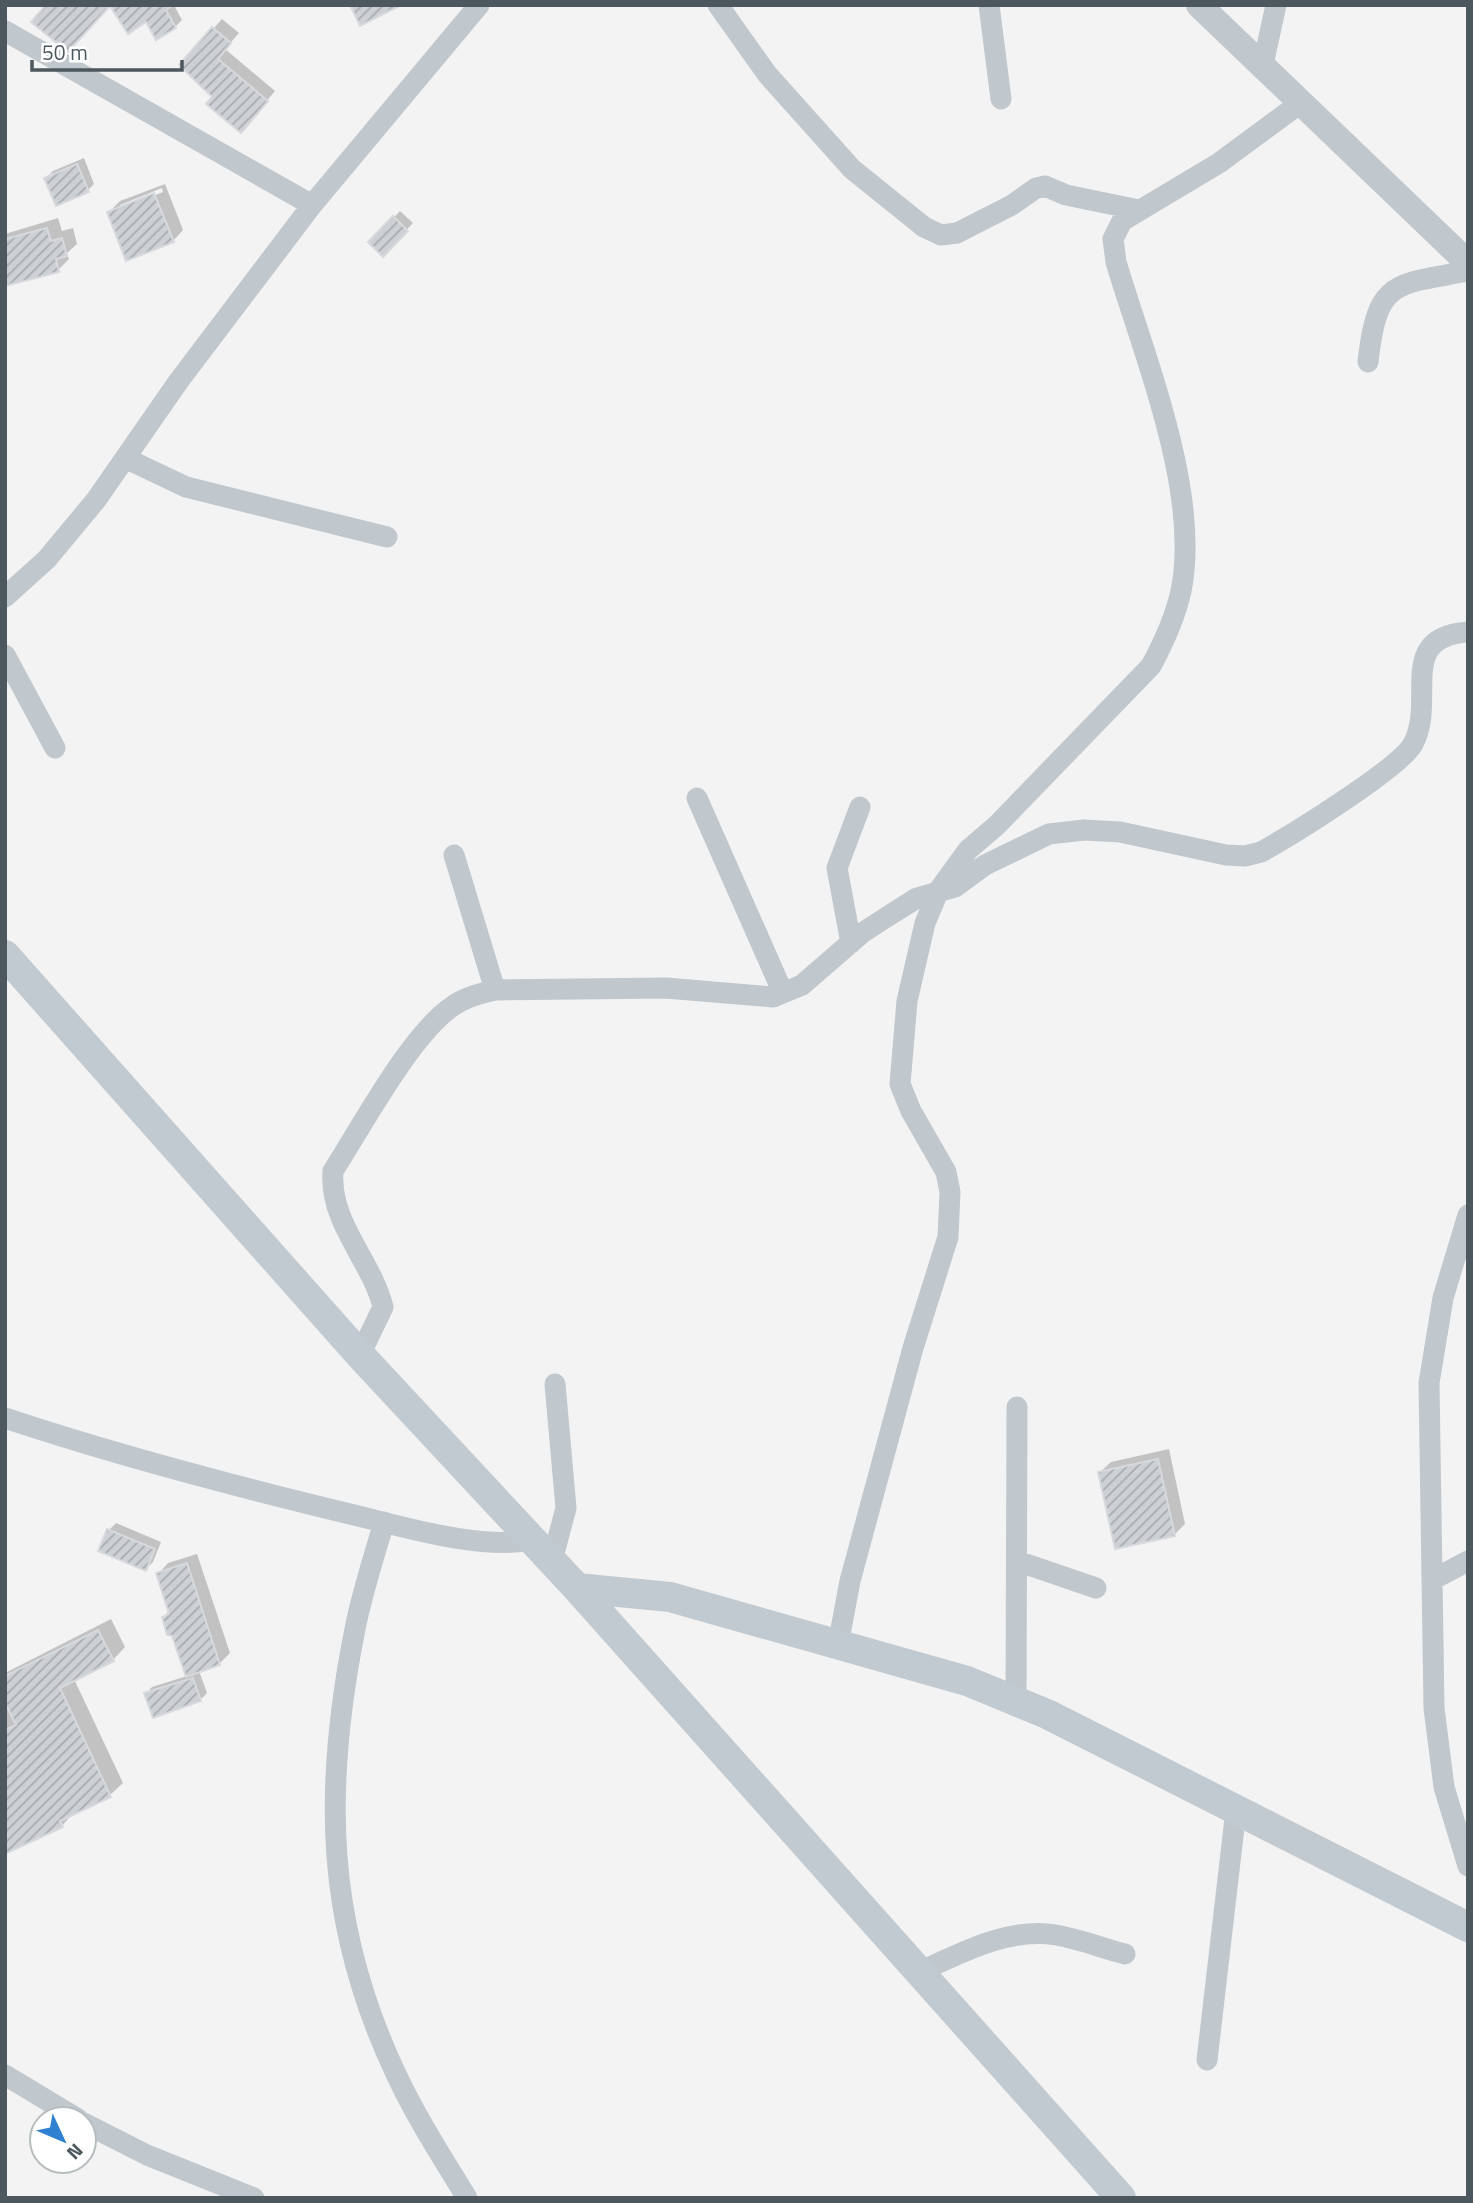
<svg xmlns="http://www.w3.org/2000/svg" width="1473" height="2203" viewBox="0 0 1473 2203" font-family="'Titillium Web',sans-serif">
	<defs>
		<pattern id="building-hatch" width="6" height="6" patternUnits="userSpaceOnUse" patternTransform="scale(1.75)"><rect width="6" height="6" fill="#cdd0d4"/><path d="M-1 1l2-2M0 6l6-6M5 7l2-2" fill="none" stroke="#a9acaf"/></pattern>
	</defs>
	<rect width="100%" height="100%" fill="#f4f3f3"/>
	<!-- shadow -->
	<path fill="#0003" fill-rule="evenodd" d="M 146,5 L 174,5 L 182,20 L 175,27 Z
		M 222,19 L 239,33 L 225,49 L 275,91 L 250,121 L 215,96 L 213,29 Z
		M 84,158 L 94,184 L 88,190 L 46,178 L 53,171 Z
		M 165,184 L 183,230 L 173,241 L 109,212 L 120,201 ZM 162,188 L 163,192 L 120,209 L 120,205 Z
		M 400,211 L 413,223 L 383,254 L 371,242 Z
		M 58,218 L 62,231 L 73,228 L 77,244 L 67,253 L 69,259 L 58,270 L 5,275 L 5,234 Z
		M 1169,1449 L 1185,1524 L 1174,1535 L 1100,1472 L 1111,1462 Z
		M 116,1523 L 161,1542 L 153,1562 L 146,1569 L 109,1530 Z
		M 197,1554 L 230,1653 L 219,1664 L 199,1671 L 207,1693 L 200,1700 L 146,1694 L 152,1687 L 187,1676 L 174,1634 L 164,1617 L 169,1611 L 158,1574 L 168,1563 Z
		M 111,1619 L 125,1647 L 113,1660 L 74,1679 L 123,1783 L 110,1795 L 74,1812 L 62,1826 L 5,1852 L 5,1673 Z"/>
	<!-- building -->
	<path fill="url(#building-hatch)" stroke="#d7d9dd" stroke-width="2" d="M 46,5 L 173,5 L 166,10 L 176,28 L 156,40 L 146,22 L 128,34 L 110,6 L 68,52 L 31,22 Z
		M 350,5 L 401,5 L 360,26 Z
		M 212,27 L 231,43 L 218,59 L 268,101 L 241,133 L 206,104 L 212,97 L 179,65 Z
		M 77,164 L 89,192 L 56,206 L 44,178 Z
		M 154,193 L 174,242 L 126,261 L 107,212 Z
		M 393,216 L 408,231 L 383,257 L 368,242 Z
		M 47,228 L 51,241 L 62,238 L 67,256 L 56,259 L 59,272 L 5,286 L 5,239 Z
		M 1158,1459 L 1175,1536 L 1115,1549 L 1098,1472 Z
		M 107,1529 L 155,1549 L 146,1571 L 98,1551 Z
		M 187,1563 L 220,1665 L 186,1677 L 172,1636 L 167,1635 L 162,1617 L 169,1614 L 156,1573 Z
		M 98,1630 L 114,1661 L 60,1688 L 111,1797 L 60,1821 L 63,1827 L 5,1854 L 5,1730 L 16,1725 L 5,1703 L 5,1676 Z
		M 193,1678 L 201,1701 L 153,1718 L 144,1693 Z"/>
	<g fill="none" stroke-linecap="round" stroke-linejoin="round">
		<!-- minor -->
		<path stroke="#c0c7cd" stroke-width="21" d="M 718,5 L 767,74 L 852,169 L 924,227 L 941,235 L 957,233 L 1012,205 L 1036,188 L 1045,186 L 1066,195 L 1139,210
			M 989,5 L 1001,99
			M 5,31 L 312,205
			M 1262,69 L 1276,5
			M 1368,362 C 1377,280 1393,285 1468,271
			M 125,458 L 186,487 L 387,537
			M 5,597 L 47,559 L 96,500 L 178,382 L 312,205 L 479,5
			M 5,655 L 55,748
			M 697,798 L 783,993
			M 454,855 L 495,990
			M 851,943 L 837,868 L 860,807
			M 1468,1215 L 1443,1298 L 1429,1383 L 1434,1708 L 1444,1787 L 1468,1866
			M 360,1355 L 383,1307 C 371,1259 329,1223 333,1171 C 362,1126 409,1038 450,1008 C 464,997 479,994 495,990 L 666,988 L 773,997 L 802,985 L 862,933 L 893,913 L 917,898 L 955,887 L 985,865 L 1049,834 L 1084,830 L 1120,832 L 1226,855 L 1245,856 L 1261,852 C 1290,836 1400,768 1413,744 C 1437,700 1395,637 1468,632
			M 5,1418 C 119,1456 234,1486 350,1514 C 405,1527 478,1550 534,1540
			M 384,1522 C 374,1557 362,1593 355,1629 C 323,1789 325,1924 396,2074 C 416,2117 442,2157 467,2198
			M 552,1561 L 566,1508 L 555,1384
			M 1017,1561 L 1096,1588
			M 1432,1580 L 1468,1561
			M 838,1645 L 850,1581 L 913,1348 L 948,1237 L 950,1192 L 946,1172 L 911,1111 L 900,1084 L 907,1001 L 925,923 L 939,890 L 968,850 L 997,825 L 1151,666 C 1164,642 1175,618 1181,591 C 1201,493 1144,356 1116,262 L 1113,239 L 1122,221 L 1219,163 L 1299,104
			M 1016,1701 L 1017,1407
			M 919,1972 C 961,1953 1008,1927 1056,1935 C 1079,1939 1102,1948 1125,1954
			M 1207,2060 L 1236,1810
			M 5,2075 L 78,2119
			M 84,2123 L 147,2155 L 254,2198"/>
		<!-- tertiary -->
		<path stroke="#c0c7cd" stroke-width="26" d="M 1199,5 L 1468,263"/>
		<!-- secondary -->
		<path stroke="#c1cad1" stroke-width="30" d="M 5,955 L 360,1355 L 577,1588 L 1121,2198
			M 577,1588 L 670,1597 L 967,1681 L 1047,1714 L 1468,1927"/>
	</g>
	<!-- border -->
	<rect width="1473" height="2203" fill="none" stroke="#4c575e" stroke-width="14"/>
	<!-- north arrow -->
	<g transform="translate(63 2140) rotate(134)"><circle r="33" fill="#ffffff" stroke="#b7bcbf" stroke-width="2"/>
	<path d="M0-5L12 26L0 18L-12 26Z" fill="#3080d1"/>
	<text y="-10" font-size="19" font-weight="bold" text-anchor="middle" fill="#4c575e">N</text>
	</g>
	<!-- scale -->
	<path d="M32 60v10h150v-10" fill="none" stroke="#4c575e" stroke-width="3.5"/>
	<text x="42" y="60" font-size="21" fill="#4c575e" stroke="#ffffff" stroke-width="5" paint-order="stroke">50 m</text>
</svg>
